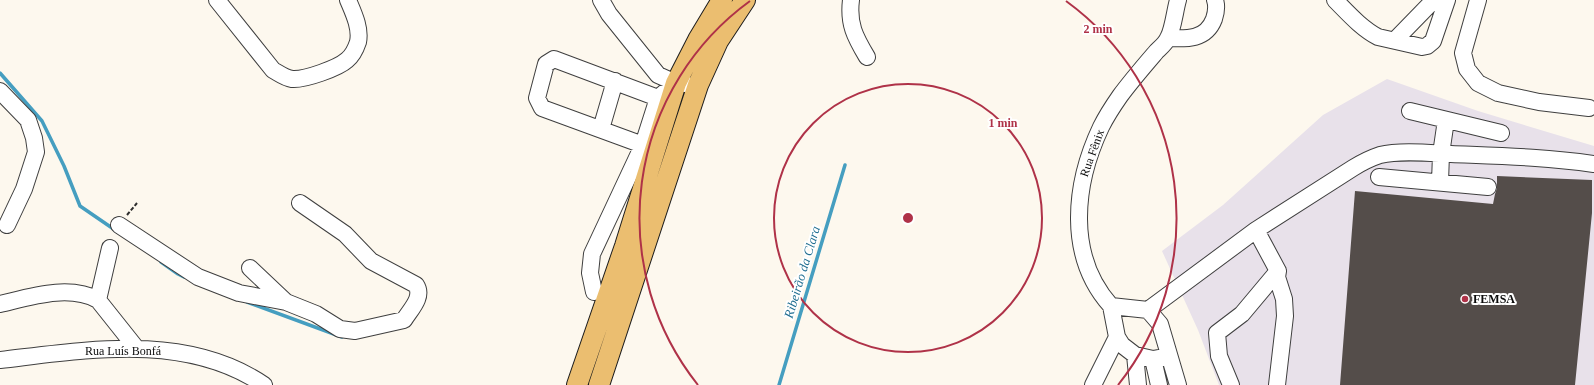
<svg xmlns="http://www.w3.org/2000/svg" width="1594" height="385" viewBox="0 0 1594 385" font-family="Georgia,serif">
	<rect width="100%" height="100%" fill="#fdf8ee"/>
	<!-- industrial -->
	<path fill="#e8e1ea" d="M 1387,79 L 1478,111 L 1594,146 L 1594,385 L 1219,385 L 1198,330 L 1162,251 L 1223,205 L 1323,115 Z"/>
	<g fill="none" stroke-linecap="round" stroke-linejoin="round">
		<!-- stream -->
		<path stroke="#459ec0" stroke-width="3.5" d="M 0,73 L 42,121 L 64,166 L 80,206 L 115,230
			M 161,262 L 178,274 L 184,277
			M 247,302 L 342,337
			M 779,385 L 845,165"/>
	</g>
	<!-- building -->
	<path fill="#544d4a" d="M 1497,176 L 1592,180 L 1592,213 L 1575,385 L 1340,385 L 1355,191 L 1493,204 L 1495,194 L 1497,188 Z"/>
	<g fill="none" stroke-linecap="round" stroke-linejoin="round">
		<defs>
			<path id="minor" d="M 217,0 L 273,70 C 280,74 285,78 292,79 C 305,80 338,68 347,60 C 352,56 356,48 358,42 C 361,28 353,12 348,0
				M 601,0 L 609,14 L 658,75 L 676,83 L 686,84
				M 851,0 C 848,24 855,37 867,57
				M 1335,0 C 1348,13 1361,28 1378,37 L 1422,47 L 1427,46 L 1433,41 L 1447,0
				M 1478,0 L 1463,53 L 1467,69 L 1478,83 L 1498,93 L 1539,102 L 1589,108
				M 1168,38 C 1187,39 1206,40 1214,19 C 1216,13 1217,6 1215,0
				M 1395,40 L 1434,0
				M 0,91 L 28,120 L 34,138 L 36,152 L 24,189 L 7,225
				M 1410,111 L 1501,133
				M 601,129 L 615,81
				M 643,145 L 542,108 L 537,98 L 546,64 L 554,59 L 658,98
				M 1379,177 L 1488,187
				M 1440,182 L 1441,154 L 1446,120
				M 119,225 L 198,277 L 239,293 L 286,302 L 316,314 L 340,329 L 355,331 L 404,320 C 410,310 424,297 416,285 L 371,261 L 345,234 L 300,203
				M 1256,230 L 1278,271 L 1277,277 L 1284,299 L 1285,316 L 1277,385
				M 250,268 L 286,302
				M 594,292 L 590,273 L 592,254 L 643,145 L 658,98 L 665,92
				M 98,300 L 110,248
				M 0,304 C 30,297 69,284 98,300 L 137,349
				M 1111,306 C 1066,256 1074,184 1101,127 C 1106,117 1113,106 1120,96 C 1131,81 1144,66 1156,52 C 1160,48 1166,43 1168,38 C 1173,30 1175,10 1178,0
				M 1111,306 L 1148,310 L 1160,324 L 1178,385
				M 1111,306 L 1117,337 L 1122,345 L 1135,355 L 1153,359 L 1169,356
				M 1148,310 L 1256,230 L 1353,168 C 1361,163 1371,158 1380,155 C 1400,150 1430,153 1451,154 C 1499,156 1546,157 1594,164
				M 1135,355 L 1138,385
				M 1153,359 L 1159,385
				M 0,360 C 87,350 186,332 264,385
				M 1093,385 L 1117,337
				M 1231,385 L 1219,356 L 1217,333 L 1242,314 L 1278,271"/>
			<path id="major" d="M 577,385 L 625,246 L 676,83 L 698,40 L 722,0
				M 599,385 L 698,85 L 718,41 L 745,0"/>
		</defs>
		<!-- minor casing -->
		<use href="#minor" stroke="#3f3f3f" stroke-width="18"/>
		<!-- major casing -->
		<use href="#major" stroke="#1d1d1d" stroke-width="22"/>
		<!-- path -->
		<path stroke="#2e2e2e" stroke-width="2" stroke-dasharray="4 2" stroke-linecap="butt" d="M 127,215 L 137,203"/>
		<!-- minor -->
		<use href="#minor" stroke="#fff" stroke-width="16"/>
		<!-- major -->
		<use href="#major" stroke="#ebbe70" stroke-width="20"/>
	</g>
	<!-- distance rings -->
	<g fill="none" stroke="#af3248" stroke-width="2">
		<circle cx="908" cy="218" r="134"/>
		<path d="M698 385A268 268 0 0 1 750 1M1066 1A268 268 0 0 1 1118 385"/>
	</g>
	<!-- markers -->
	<circle fill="#af3248" stroke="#fff" stroke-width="1.5" cx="1465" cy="299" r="4"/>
	<g text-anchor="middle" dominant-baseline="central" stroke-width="4" stroke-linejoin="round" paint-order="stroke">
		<!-- street labels -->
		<g font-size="12" fill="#0c0c0c" stroke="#fff">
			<text transform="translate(1092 153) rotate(-70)">Rua Fênix</text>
			<text x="123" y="351">Rua Luís Bonfá</text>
		</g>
		<!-- poi labels -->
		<g font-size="12" font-weight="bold" fill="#0c0c0c" stroke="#fff" text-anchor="start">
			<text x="1473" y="299">FEMSA</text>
		</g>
		<!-- water labels -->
		<g font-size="13" font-style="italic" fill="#226f92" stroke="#fff">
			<text transform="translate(802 272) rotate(-73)">Ribeirão da Clara</text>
		</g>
	</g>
	<circle cx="908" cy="218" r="6" fill="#af3248" stroke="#fff" stroke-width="2"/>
	<g font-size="12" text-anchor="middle" font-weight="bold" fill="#af3248" stroke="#fff" stroke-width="4" stroke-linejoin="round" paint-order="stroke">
		<text x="1098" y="33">2 min</text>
		<text x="1003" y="127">1 min</text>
	</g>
</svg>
